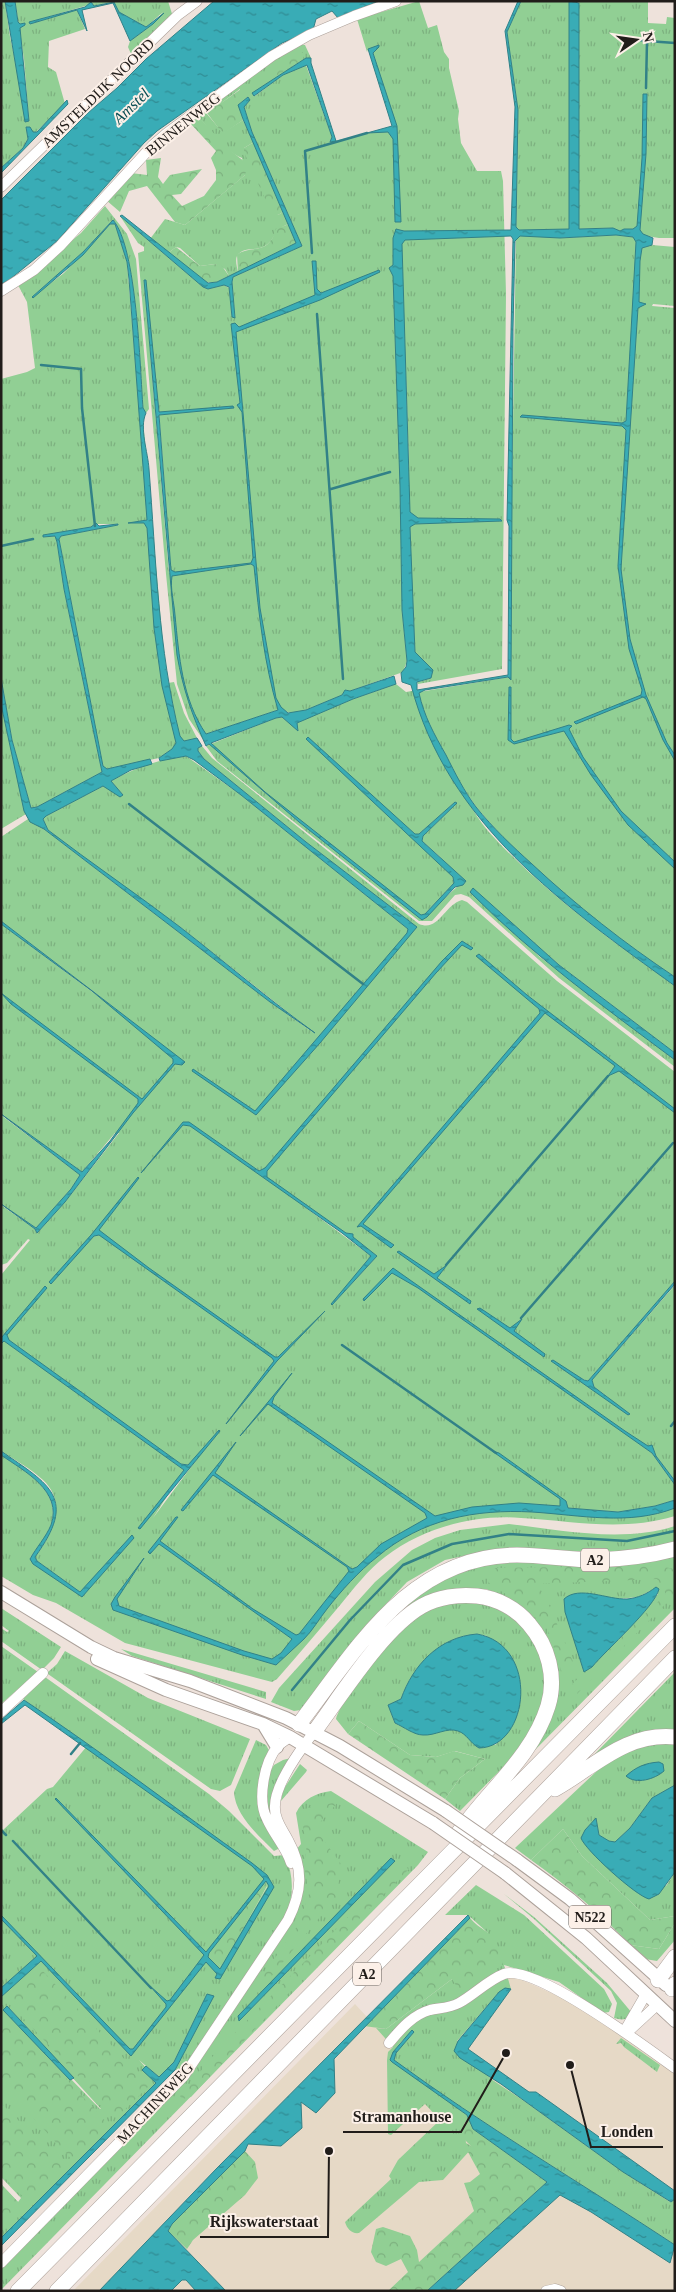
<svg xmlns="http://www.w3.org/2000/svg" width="676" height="2292" viewBox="0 0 676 2292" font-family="'Times New Roman',serif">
	<defs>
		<pattern id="grass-tufts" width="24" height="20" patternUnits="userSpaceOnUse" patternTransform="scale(1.25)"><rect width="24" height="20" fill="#91cf94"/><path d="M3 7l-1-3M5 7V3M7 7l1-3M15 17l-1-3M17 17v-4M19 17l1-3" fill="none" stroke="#7db17f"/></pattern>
		<pattern id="forest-crowns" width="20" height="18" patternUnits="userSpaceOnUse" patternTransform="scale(1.25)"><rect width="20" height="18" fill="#91cf94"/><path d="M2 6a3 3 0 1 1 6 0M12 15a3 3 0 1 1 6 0" fill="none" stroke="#7db17f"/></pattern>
		<pattern id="water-ripples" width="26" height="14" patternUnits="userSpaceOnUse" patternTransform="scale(1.25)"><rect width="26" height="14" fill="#39acb6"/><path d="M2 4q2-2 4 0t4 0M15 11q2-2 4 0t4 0" fill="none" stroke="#308b93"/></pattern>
	</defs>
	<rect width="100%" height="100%" fill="#eee2db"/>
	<!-- commercial -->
	<path fill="#e6d9c6" d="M 511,1975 L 576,2004 L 675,2067 L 675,2291 L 73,2291 L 355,2004 L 391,2043 Z"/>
	<!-- grass -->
	<path fill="url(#grass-tufts)" fill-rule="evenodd" d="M 1,1 L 5,1 L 10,37 L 29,121 L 24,59 L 15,1 L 168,1 L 173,17 L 131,54 L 128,47 L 130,41 L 153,24 L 163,12 L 146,27 L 119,12 L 112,2 L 93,6 L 92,4 L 30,22 L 30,24 L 77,10 L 85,29 L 49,41 L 48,67 L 56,72 L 65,104 L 36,132 L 33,132 L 26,127 L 28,139 L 23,148 L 1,168 Z
		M 419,1 L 428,28 L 437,25 L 444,52 L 449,59 L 449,68 L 459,111 L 458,119 L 461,143 L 477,171 L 501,171 L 503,181 L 506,294 L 502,669 L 418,684 L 418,682 L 431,678 L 427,666 L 415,652 L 413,606 L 402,610 L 407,661 L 403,672 L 350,691 L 345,690 L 342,695 L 306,710 L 293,713 L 278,710 L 206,734 L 202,738 L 189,719 L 177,684 L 166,574 L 138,253 L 144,251 L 144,247 L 138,243 L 120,216 L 203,287 L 208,289 L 224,285 L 229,288 L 232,317 L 235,317 L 232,282 L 233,277 L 302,246 L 252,132 L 244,107 L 250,100 L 248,97 L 238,105 L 240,89 L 207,114 L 223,133 L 243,120 L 254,142 L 244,148 L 278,215 L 283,212 L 289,224 C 272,229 276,241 263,247 C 255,251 243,246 237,256 C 235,260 237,267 238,272 L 229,276 L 225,269 L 215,264 L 200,266 L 180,248 L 176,247 L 167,254 L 150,239 L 165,219 L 185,225 L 245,175 L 242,158 C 224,151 211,131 199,117 L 243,80 L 297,44 L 305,45 L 311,58 L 306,58 L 253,93 L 255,96 L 283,75 L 306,65 L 332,137 L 330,142 L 393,127 L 373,53 L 374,50 L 368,49 L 367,52 L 357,19 ZM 144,280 L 159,412 L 171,570 L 174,572 L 169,573 ZM 394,284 L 406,377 L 409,467 L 400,469 Z
		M 521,1 L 569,1 L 569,229 L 560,238 L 616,235 L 633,237 L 642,248 L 652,245 L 675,247 L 675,306 L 653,304 L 652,306 L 675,308 L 675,977 L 637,952 L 569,900 L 504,839 L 477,808 L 446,763 C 459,783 473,814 488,831 C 542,891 609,939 675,986 L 675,1053 L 559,965 L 473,889 L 471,892 L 540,957 L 675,1060 L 675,1067 L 559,978 L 469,897 L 461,894 L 455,895 L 432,921 L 419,921 L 217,761 L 206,746 L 276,718 L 282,717 L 298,730 L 296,723 L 353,699 L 396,684 L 406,692 L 417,690 L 419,692 L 509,677 L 518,110 L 507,32 ZM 455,802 L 457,803 L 423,836 L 422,841 L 440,857 L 459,885 L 435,907 L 427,917 L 425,914 L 454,883 L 453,877 L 384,807 L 415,834 L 419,834 Z
		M 579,1 L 648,1 L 648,23 L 666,24 L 667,17 L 675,18 L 675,238 L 659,238 L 615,231 L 613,228 L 579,229 Z
		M 105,206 L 127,234 L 136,259 L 149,409 L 146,413 L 143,409 C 140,369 137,247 113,220 L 83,252 L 32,297 L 64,273 L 110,224 L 115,224 L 127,262 L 140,418 L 143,420 L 165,667 L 168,683 L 174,682 L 184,713 L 197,738 L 172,749 L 159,758 L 107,769 L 103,767 L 59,539 L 61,536 L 118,525 L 118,524 L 94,524 L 92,527 L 44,535 L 44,537 L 55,536 L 57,542 L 64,589 L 102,772 L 37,807 L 31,808 L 12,740 L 1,678 L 1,379 L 27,372 L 35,368 L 27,302 L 18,285 L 81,233 Z
		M 1,704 L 26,814 L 1,829 Z
		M 202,746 L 212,758 L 419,924 C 439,932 444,905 462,900 L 467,902 L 557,981 L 675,1072 L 675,1281 L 588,1381 L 580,1378 L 611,1399 L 594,1387 L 592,1380 L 675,1285 L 675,1481 L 656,1456 L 652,1446 L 648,1447 L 585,1404 L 652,1453 L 675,1485 L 675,1500 L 655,1506 L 618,1512 L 568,1508 L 566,1502 L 564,1509 L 610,1514 L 675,1505 L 675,1516 C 621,1532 575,1521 521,1518 C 474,1514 422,1528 385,1557 C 368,1570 354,1588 341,1604 C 320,1629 299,1654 277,1679 L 272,1682 L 125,1643 L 56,1603 L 33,1595 L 1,1576 L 1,1455 C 25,1471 62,1491 51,1525 C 47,1537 37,1548 30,1558 L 80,1592 L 37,1561 L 35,1557 C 52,1535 68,1503 43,1480 C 31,1469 15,1460 1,1451 L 1,1344 L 4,1341 L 1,1341 L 1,1275 L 30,1240 L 28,1239 L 7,1263 L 1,1265 L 1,1205 L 35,1229 L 37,1233 L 65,1202 L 119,1133 L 115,1133 L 82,1172 L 1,1114 L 1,924 L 133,1022 L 1,921 L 1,837 L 28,819 L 44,829 L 270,1002 L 314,1033 L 180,927 L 98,869 L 48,830 L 43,819 L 46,816 L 103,786 L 123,795 L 111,781 C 134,768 160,759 186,756 L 241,795 L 408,929 L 407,933 L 414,925 L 306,842 L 204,759 L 198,751 L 198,748 ZM 479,955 L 546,1011 L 496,1070 L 540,1013 L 539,1009 ZM 290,1196 L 346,1234 L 350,1233 L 352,1237 L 377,1256 L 332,1305 L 371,1256 ZM 24,1353 L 181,1464 L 188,1465 L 197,1459 L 153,1518 L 184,1470 Z
		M 1,1115 L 80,1175 L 71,1189 L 36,1228 L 1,1204 Z
		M 509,1524 C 562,1530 622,1543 675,1526 L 675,1545 L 606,1553 L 520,1548 L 496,1549 L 445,1560 L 407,1582 L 387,1603 L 301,1710 L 294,1711 L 271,1702 L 279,1688 L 375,1582 L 412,1550 L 435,1538 L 460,1530 Z
		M 675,1554 L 675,1608 L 531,1754 L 550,1722 L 557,1700 L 559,1680 L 555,1656 L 546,1635 L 534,1618 L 503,1596 L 486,1589 L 459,1589 L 391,1622 L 404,1606 L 436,1582 L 479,1564 ZM 656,1588 L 658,1594 C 635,1621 612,1651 584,1671 L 572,1631 L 618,1599 L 638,1597 Z
		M 477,1599 L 508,1611 L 537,1641 L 548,1691 L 525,1745 L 460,1811 L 445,1799 L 460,1778 L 485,1759 L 455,1751 L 436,1757 L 410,1755 L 359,1721 L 348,1734 L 336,1719 C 344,1692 405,1617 432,1607 C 445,1602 463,1601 477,1599 ZM 477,1634 L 487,1636 L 512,1726 L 502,1739 L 495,1745 L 467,1737 C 458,1720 434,1737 419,1734 C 411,1733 403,1726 395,1723 L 388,1705 L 401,1699 C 413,1666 440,1637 477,1634 Z
		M 1,1608 L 61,1647 L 54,1658 L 42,1670 L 1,1641 L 1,1628 L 7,1632 L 9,1631 L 1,1625 Z
		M 1,1646 L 38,1672 L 1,1704 Z
		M 121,1649 L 266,1692 L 266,1699 L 132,1656 Z
		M 65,1651 L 148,1698 L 250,1739 L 231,1785 L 220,1791 L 211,1789 L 48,1674 L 48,1672 L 57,1664 Z
		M 675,1672 L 675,1734 L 584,1765 Z
		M 45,1677 L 209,1794 L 229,1811 L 274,1856 L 285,1855 C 294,1876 294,1895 286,1917 L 202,2044 L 180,2072 L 175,2070 L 213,1996 L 207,1994 L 174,2062 L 159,2077 L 139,2060 L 160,2083 L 1,2238 L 1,2184 L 18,2202 L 21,2198 L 1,2177 L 1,1829 L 3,1830 L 47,1789 L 53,1787 L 87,1746 L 23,1699 ZM 266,1883 L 267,1887 L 221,1966 L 210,1956 ZM 8,2007 L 101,2109 L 100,2109 L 4,2010 Z
		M 256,1740 L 266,1745 L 270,1752 C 255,1799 251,1806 280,1848 L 274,1851 C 258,1835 235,1815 234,1792 Z
		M 653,1743 L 675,1744 L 675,1786 L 652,1798 L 630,1828 L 615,1842 L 609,1842 L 599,1835 L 596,1819 L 585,1830 L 666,1886 L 675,1872 L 675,1916 L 650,1920 L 582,1856 L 563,1829 L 531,1860 L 515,1848 L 599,1769 L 618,1756 Z
		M 291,1758 C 279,1779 265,1795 272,1821 L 265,1802 L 269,1773 L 274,1765 L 283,1760 Z
		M 300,1764 L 307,1770 L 306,1772 L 281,1801 L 283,1790 Z
		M 331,1791 L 428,1852 L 418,1865 L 1,2290 L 1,2267 L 199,2061 L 209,2048 L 295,1915 L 296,1850 L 301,1844 L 296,1813 C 303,1799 316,1793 331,1791 Z
		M 476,1885 L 524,1915 L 604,1989 L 612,2004 L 609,2012 L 603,2013 L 559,1982 L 504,1965 L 511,1989 L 499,1992 L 457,2041 L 491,2079 L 527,2103 L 623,2172 L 670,2202 L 675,2199 L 675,2245 C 581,2183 484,2126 393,2060 L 396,2053 L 414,2032 C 403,2038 394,2048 391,2060 L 467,2115 L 469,2118 L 464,2124 L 466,2143 L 473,2147 L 443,2180 L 419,2182 L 359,2233 C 352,2234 347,2229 345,2222 L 391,2179 L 389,2176 L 398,2160 L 440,2120 L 425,2104 L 391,2135 L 388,2134 L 387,2060 L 388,2052 L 393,2047 L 376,2028 L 386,2029 L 452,1979 L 488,1933 L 468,1915 L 445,1915 Z
		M 504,1894 L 534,1917 L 607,1983 L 632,2013 C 628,2021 621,2020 614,2018 L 617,2003 L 611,1991 L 534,1919 Z
		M 675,1923 L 675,1940 L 657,1961 L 645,1959 L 630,1945 L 659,1949 Z
		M 621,2038 L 660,2065 L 657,2072 L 624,2047 L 621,2043 L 616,2044 Z"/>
	<!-- forest -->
	<path fill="url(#forest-crowns)" d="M 299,50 L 305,54 L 302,60 L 266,82 L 261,75 Z
		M 241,89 L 239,105 L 243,120 L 223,134 L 207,113 Z
		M 199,117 L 226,147 L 245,162 L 247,168 L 245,175 L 238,181 L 185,225 L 175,222 L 147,186 L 129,191 L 120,212 L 106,200 L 131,173 L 147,175 L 146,160 L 161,158 L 158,177 L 163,184 L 170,175 L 202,169 L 181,194 L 172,195 L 182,206 L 204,196 L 216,180 L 216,170 L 211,158 L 216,151 L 190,123 Z
		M 254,142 L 283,212 L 278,215 L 271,212 L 244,152 L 244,148 Z
		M 289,224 L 296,243 L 238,272 L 237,255 C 248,246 263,253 271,240 C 274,237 274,232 276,229 Z
		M 176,247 L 200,266 L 215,264 L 222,266 L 229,276 L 217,282 L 205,282 L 167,254 Z
		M 658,1566 L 675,1569 L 675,1594 L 574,1697 L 565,1691 L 666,1594 L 657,1579 L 537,1584 L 546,1598 L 576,1669 L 564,1679 L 545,1621 L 488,1582 L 495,1568 Z
		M 359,1721 L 410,1755 L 436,1757 L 454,1751 L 485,1759 L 460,1778 L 445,1799 L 348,1734 Z
		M 338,1802 L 315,1828 L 341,1864 L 337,1896 L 261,1989 L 261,1978 L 298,1925 L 309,1894 L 304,1865 L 307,1844 L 301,1818 L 307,1808 Z
		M 563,1829 L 582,1856 L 650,1920 L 675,1916 L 675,1923 L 659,1949 L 630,1945 C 601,1913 567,1886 531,1860 Z
		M 399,1865 L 409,1869 L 347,1931 L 191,2097 L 182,2099 L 180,2096 L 219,2049 Z
		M 266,1882 L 267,1886 L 222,1967 L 209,1956 Z
		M 470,1918 C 475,1924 480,1927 487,1932 C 497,1940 500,1953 503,1965 L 459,1990 L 452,1979 L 386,2029 L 364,2026 Z
		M 42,1970 L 149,2086 L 117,2117 L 7,2001 Z
		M 1,2009 L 110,2126 L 74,2162 L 1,2083 Z
		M 1,2103 L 67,2169 L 29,2203 L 1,2174 Z
		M 469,2118 L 473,2129 L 547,2182 L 427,2291 L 388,2291 L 408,2272 L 401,2259 L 386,2266 L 376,2262 L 371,2252 L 376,2229 L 383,2227 L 410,2236 L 417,2250 L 419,2262 L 474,2211 L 464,2183 L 470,2182 L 480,2174 L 468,2152 L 472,2147 L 459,2134 Z
		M 245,2151 L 255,2162 L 258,2178 L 245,2195 L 193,2240 L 187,2249 L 168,2231 L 172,2224 Z
		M 1,2184 L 18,2202 L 20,2208 L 1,2226 Z"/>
	<!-- water -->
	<path fill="url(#water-ripples)" stroke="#328187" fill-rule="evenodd" d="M 5,1 L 15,1 L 18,22 L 20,24 L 25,23 L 25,25 L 20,28 L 29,121 L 25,122 Z
		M 214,1 L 379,1 L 338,18 L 332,11 L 316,19 L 313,30 L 282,43 L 157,131 L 144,143 L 57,241 L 9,280 L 1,284 L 1,200 L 89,112 L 117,88 L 146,59 Z
		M 518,1 L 521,1 L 507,32 L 518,110 L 516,227 L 519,230 L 569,229 L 569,1 L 579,3 L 579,229 L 613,228 L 620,231 L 624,229 L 633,229 L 637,226 L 642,158 L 643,94 L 647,94 L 646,154 L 640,230 L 643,234 L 653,238 L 652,245 L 642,248 L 640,261 L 639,302 L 646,304 L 638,308 L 621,569 L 630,639 L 646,695 L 667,743 L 675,755 L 675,761 L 663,740 L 646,699 L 643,697 L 576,724 L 574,722 L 641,695 L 642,690 L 629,649 L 618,566 L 626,430 L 622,426 L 520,417 L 522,415 L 622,423 L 626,421 L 636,242 L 633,237 L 616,235 L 560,238 L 520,236 L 515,241 L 513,328 L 511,680 L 508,677 L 425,690 L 419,693 C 424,716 434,734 446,755 C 455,773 464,791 476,807 C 493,828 512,846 532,864 C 577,906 624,943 675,977 L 675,986 C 564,906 447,823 411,685 L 402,682 L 401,673 L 406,667 L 407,661 L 402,610 L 400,486 L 393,276 L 389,268 L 393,265 L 393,238 L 396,229 L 404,231 L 511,230 L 515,107 L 505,31 ZM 511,236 L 513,239 L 507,520 L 509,526 L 508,675 L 417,690 L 417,682 L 431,678 L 433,670 L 415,652 L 410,527 L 415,524 L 502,521 L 500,519 L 418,518 L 410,512 L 402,244 L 405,240 Z
		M 91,2 L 94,6 L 114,2 L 119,12 L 146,27 L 164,13 L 153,24 L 130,41 L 113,3 L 82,10 L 87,31 L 77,10 L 30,24 L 29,22 L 85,7 Z
		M 379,45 L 379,47 L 373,53 L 397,126 L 401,222 L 395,222 L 393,139 L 388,132 L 367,133 L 392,126 L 368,49 Z
		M 306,58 L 311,58 L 311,63 L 336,141 L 330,142 L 332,137 L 307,65 L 283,75 L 254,96 L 252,93 Z
		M 248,97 L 250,100 L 244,107 L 252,132 L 302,246 L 233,277 L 232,282 L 235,318 L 232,317 L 229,287 L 224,285 L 208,289 L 203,287 L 120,216 L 122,215 L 208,283 L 217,282 L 296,243 L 243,119 L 238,105 Z
		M 67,100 L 68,104 L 1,173 L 1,168 L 23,148 L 28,139 L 26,127 L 30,127 L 33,132 L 37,132 Z
		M 113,220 C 137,247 140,369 143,408 L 146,413 C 139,428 148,452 149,469 C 156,559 158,649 180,736 L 184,741 L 197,738 L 202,746 L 198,748 L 198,751 L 204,759 L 306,842 L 417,927 L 320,1043 L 256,1115 L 192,1071 L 193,1069 L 255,1111 L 407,933 L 408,929 L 241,795 L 194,760 L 186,756 L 160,761 L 159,758 L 172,749 L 176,743 L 162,686 L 154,628 L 147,528 L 144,523 L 128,523 L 147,520 L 129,279 L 127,262 L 115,224 L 110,224 L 83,255 L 33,298 L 32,297 L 83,252 Z
		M 312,261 L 316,261 L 317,289 L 321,293 L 379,270 L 380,272 L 320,300 L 236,332 L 260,608 L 276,698 L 281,707 L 288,713 L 306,710 L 342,695 L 345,690 L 350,691 L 394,676 L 396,684 L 353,699 L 297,723 L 298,731 L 282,717 L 276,718 L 211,743 L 265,792 L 421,915 L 425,914 L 454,883 L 453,877 L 306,739 L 308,737 L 415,834 L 419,834 L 455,802 L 457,803 L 423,836 L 422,841 L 466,881 L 463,885 L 455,887 L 427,917 L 422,920 L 299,822 L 209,744 L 206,746 C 192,715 183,689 177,655 L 144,280 L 146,280 L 159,412 L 233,406 L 234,408 L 159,415 L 171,570 L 175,572 L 251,563 L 253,558 L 242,412 L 237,405 L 240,403 L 231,324 L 235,323 L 239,327 L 315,295 ZM 251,564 L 254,566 C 259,615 264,663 278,710 L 206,734 C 182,699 179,656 175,615 C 174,602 170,589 172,576 Z
		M 96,523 L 99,526 L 118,524 L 118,525 L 61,536 L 59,539 L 103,766 L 107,769 L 150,759 L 152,764 L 131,770 L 111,781 L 123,795 L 120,797 L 103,786 L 46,816 L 43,819 L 48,830 C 91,863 137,894 180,927 C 225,962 268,999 315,1033 L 270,1002 L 44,829 L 30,822 L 24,811 L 1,704 L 1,678 L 12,740 L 31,808 L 37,807 L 102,772 L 64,589 L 57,542 L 55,536 L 43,537 L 43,535 L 91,527 Z
		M 509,687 L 511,687 L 511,739 L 514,742 L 569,725 L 572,726 L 569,729 L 583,757 L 621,811 L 675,862 L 675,869 L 628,825 L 591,775 L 564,731 L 514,744 L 508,740 Z
		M 473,888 L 559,965 L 675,1053 L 675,1060 C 604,1007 532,955 470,892 Z
		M 1,921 L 185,1062 L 182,1065 L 175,1064 L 133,1113 L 65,1202 L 37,1233 L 35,1229 L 1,1204 L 36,1228 L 71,1189 L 80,1175 L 1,1114 L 82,1172 L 110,1141 L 138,1103 L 138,1099 L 11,1004 L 1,993 L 142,1099 L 173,1063 L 173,1059 L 92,991 L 1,924 Z
		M 462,941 L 473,948 L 471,950 L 462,945 L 436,973 L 267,1171 L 267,1177 L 346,1233 L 353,1234 L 353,1237 L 377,1256 L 332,1305 L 331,1304 L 371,1256 L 342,1233 L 190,1126 L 183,1125 L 141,1173 L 183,1122 L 189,1122 L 259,1171 L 265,1168 L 442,961 Z
		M 479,954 L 527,995 L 675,1109 L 675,1113 L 619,1071 L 608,1076 L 615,1066 L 545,1013 L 363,1224 L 394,1245 L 391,1248 L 361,1226 L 357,1227 L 540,1013 L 539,1009 L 476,956 Z
		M 138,1177 L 139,1178 L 99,1230 L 149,1268 L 275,1357 L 278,1357 L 325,1311 L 277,1361 L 226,1424 L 270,1366 L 274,1361 L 272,1358 L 99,1235 L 94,1236 L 51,1284 L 49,1282 L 91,1235 Z
		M 399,1251 L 434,1274 L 447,1265 L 437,1278 L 471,1301 L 470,1304 L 397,1252 Z
		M 393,1268 L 625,1431 L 648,1446 L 652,1445 L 656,1456 L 675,1481 L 675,1485 L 652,1453 L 418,1288 L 392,1273 L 364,1301 L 363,1299 Z
		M 675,1281 L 675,1284 L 592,1380 L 594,1387 L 630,1414 L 628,1415 L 551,1361 L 553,1360 L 584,1380 L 588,1381 Z
		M 45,1286 L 47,1288 L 7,1335 L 9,1340 L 181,1464 L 188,1465 L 219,1430 L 220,1431 L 140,1529 L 138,1528 L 184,1470 L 4,1341 L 1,1344 L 1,1338 Z
		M 480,1308 L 510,1328 L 522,1319 L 514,1331 L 545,1354 L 544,1357 L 477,1309 Z
		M 292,1373 L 274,1397 L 272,1403 L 435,1516 L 472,1507 L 519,1503 L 560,1506 L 560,1499 L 492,1451 L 499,1453 L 566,1501 L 568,1508 L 618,1512 L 655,1506 L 675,1500 L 675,1508 C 629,1526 580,1515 532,1512 C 475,1509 422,1519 377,1557 C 359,1571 341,1591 327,1609 C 319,1619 313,1630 304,1639 C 295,1648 285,1656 276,1665 L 242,1655 L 113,1610 L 111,1604 L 115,1597 L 144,1558 L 117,1599 L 119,1606 L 244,1651 L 272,1659 L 281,1653 L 292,1639 L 159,1544 L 150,1554 L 148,1552 L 176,1517 L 178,1517 L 160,1541 L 253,1609 L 296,1635 L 299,1634 L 349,1571 L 347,1567 L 213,1475 L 183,1511 L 181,1510 L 236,1442 L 215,1473 L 352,1569 L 357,1567 L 381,1544 L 427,1518 L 425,1513 L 268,1404 L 240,1436 Z
		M 1,1451 C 50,1485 78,1498 35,1557 L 37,1561 L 80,1592 L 132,1535 L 134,1538 L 82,1597 L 33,1564 L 30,1559 C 36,1548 46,1537 51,1525 C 63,1491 24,1471 1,1455 Z
		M 656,1587 L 659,1589 C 655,1607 606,1650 592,1667 L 584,1672 L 565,1612 L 564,1599 C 579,1585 608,1600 627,1599 C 638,1598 647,1594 656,1587 Z
		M 477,1634 C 540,1645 530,1747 479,1748 C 470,1743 467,1734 458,1731 C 447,1727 435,1736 423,1735 C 414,1735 404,1727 395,1723 L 388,1705 L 401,1699 C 413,1665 439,1637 477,1634 Z
		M 24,1700 C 102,1752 176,1809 252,1863 L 267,1875 L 274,1887 L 220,1979 L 215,1978 L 217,1974 L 206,1962 L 131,2056 L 41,1961 L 1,1997 L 1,1988 L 37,1956 L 1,1919 L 1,1915 L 130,2049 L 133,2049 L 166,2007 L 166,2004 L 150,1986 L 167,2001 L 170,2000 L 204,1955 L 55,1799 L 56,1798 L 206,1952 L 264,1879 L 252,1866 L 25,1705 L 1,1724 L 1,1720 ZM 266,1881 L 269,1886 L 220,1969 L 208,1957 L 209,1953 Z
		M 659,1762 L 663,1764 L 664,1771 C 655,1779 636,1785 626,1776 C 636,1767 645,1763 659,1762 Z
		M 675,1785 L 675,1872 L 659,1894 L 649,1899 C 636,1896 585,1850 581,1838 L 585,1830 L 596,1818 L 599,1835 L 609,1841 L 615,1842 L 630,1828 L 652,1798 Z
		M 391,1858 L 395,1861 L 239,2021 L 238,2016 Z
		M 468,1915 L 470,1918 L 334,2059 L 335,2093 L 316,2113 L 301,2102 L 302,2128 L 281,2146 L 248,2144 L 245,2151 L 172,2224 L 168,2231 L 226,2291 L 196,2291 L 186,2280 L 182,2280 L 171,2291 L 99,2291 L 217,2168 Z
		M 505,1988 L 511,1989 L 468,2049 L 529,2092 L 536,2092 L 675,2191 L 675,2199 L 671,2202 L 623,2172 L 501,2084 L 460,2058 L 454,2051 L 458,2041 L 499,1992 Z
		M 207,1994 L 214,1996 L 175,2070 L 1,2246 L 1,2238 L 156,2083 L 142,2070 L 146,2066 L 159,2077 L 174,2062 Z
		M 7,2006 L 74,2078 L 70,2080 L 3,2010 Z
		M 412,2030 L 414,2032 L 396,2053 L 394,2060 C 484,2126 581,2183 675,2245 L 670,2263 L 591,2212 L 560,2195 L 454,2291 L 427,2291 L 547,2182 L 473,2129 L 467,2115 L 392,2062 L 390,2060 L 393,2052 Z"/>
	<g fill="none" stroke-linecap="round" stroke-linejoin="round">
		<!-- stream -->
		<path stroke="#328187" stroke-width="2.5" d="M 617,37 L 647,41
			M 646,88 L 647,41 L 675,43
			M 312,253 L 305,151 L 367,133
			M 317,314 L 343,679
			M 41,365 L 81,369 L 82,408 L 95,526
			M 331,489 L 390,472
			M 1,546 L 33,539
			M 129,804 L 363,984
			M 446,1265 L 608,1076
			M 521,1318 L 673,1143
			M 342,1345 L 496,1453
			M 671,1426 L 675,1421
			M 292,1690 L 350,1620 L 403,1565 L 452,1544 L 509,1534 L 627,1541 L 675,1531
			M 71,1754 L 80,1743
			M 1,1830 L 6,1835
			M 13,1841 L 151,1988"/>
		<defs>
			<path id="minor" d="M 1,187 L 178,15 L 197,1
				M 1,291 L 34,270 L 60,246 L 153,145 L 167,133 L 272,56 L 309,35 L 354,16 L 396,1
				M 1,1712 L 43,1673
				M 290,1737 C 286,1740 281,1743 278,1746 C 264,1762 257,1800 267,1819 C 274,1835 286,1847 291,1863
				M 624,2032 L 646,1994
				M 624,2032 L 631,2029 L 657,2005
				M 389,2043 C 400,2030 412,2015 430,2010 C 439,2008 450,2008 459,2003 C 474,1995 488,1980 504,1974 C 534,1963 647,2048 675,2068
				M 1,2263 L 184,2076 L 288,1920 C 302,1892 304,1869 288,1840 C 283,1830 275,1821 275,1809 C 273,1786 300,1750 314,1732
				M 546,2291 L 555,2289 L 561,2291"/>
			<path id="major" d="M 1,1592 L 91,1647 L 114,1658 L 190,1681 L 286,1718 L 340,1746 L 446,1811
				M 97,1659 L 166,1690 L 263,1724 L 290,1737 L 433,1823
				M 263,1724 L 277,1747
				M 517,1860 L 570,1899 L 666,1985
				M 505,1873 L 586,1938 L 675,2021"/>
			<path id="highway" d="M 299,1724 C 357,1649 410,1555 517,1555 C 543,1555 570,1560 596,1560 C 623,1559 649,1556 675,1549
				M 314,1732 C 341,1696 383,1628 422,1606 C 438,1597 459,1594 477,1596 C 497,1598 517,1609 529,1624 C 548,1646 557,1677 548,1706 C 532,1758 487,1791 457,1835
				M 555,1789 C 594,1767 626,1732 675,1737
				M 658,1980 L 675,1957
				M 672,1989 L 675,1984
				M 18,2291 L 675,1626
				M 57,2291 L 675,1658"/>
		</defs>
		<!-- minor casing -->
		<use href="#minor" stroke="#aca19a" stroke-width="11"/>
		<!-- major casing -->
		<use href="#major" stroke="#aca19a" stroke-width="14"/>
		<!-- highway casing -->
		<use href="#highway" stroke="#aca19a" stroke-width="16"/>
		<!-- minor -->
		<use href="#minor" stroke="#fff" stroke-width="10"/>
		<!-- major -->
		<use href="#major" stroke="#fff" stroke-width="12"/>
		<!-- highway -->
		<use href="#highway" stroke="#fff" stroke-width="15"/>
		<defs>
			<path id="major-bridge" d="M 446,1811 L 517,1860
				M 433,1823 L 505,1873"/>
		</defs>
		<!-- major-bridge casing -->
		<use href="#major-bridge" stroke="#aca19a" stroke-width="14" stroke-linecap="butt"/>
		<!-- major-bridge -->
		<use href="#major-bridge" stroke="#fff" stroke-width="12"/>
	</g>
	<g text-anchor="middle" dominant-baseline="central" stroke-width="4" stroke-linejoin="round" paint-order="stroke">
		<!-- shield labels -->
		<g fill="#fcf0e8" stroke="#635c58" stroke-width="1">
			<rect x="581" y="1548.5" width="28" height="23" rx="4"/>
			<rect x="569" y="1905.5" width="42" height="23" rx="4"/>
			<rect x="353" y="1962.5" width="28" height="23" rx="4"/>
		</g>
		<g font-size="14" font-weight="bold" fill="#211d1a">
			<text x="595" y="1560">A2</text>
			<text x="590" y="1917">N522</text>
			<text x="367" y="1974">A2</text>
		</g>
		<!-- street labels -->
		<g font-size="15" fill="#211d1a" stroke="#fcf0e8">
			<text transform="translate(98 93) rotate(-44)">AMSTELDIJK NOORD</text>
			<text transform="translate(183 124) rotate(-39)">BINNENWEG</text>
			<text transform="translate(155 2103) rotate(-47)">MACHINEWEG</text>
		</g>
		<!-- water labels -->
		<g font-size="16" font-style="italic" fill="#0a4e54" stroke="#fcf0e8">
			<text transform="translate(131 106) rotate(-44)">Amstel</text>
		</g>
	</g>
	<!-- callouts -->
	<path fill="none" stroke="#211d1a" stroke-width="2" d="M506 2053L461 2132H343M570 2065L591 2147H663M329 2151L328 2237H200"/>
	<g fill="#211d1a" stroke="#fcf0e8" stroke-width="2">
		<circle cx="506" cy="2053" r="5"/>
		<circle cx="570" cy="2065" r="5"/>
		<circle cx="329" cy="2151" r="5"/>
	</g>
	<g font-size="16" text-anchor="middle" font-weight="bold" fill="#211d1a" stroke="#fcf0e8" stroke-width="4" stroke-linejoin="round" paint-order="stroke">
		<text x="402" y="2122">Stramanhouse</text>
		<text x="627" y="2137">Londen</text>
		<text x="264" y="2227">Rijkswaterstaat</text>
	</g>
	<!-- border -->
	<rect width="676" height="2292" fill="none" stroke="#211d1a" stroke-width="5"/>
	<!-- north arrow -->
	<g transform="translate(636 40) rotate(77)" stroke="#fcf0e8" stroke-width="4" paint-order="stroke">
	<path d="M0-4L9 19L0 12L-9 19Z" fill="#211d1a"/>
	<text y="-8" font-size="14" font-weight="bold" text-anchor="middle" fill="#211d1a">N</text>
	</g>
</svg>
